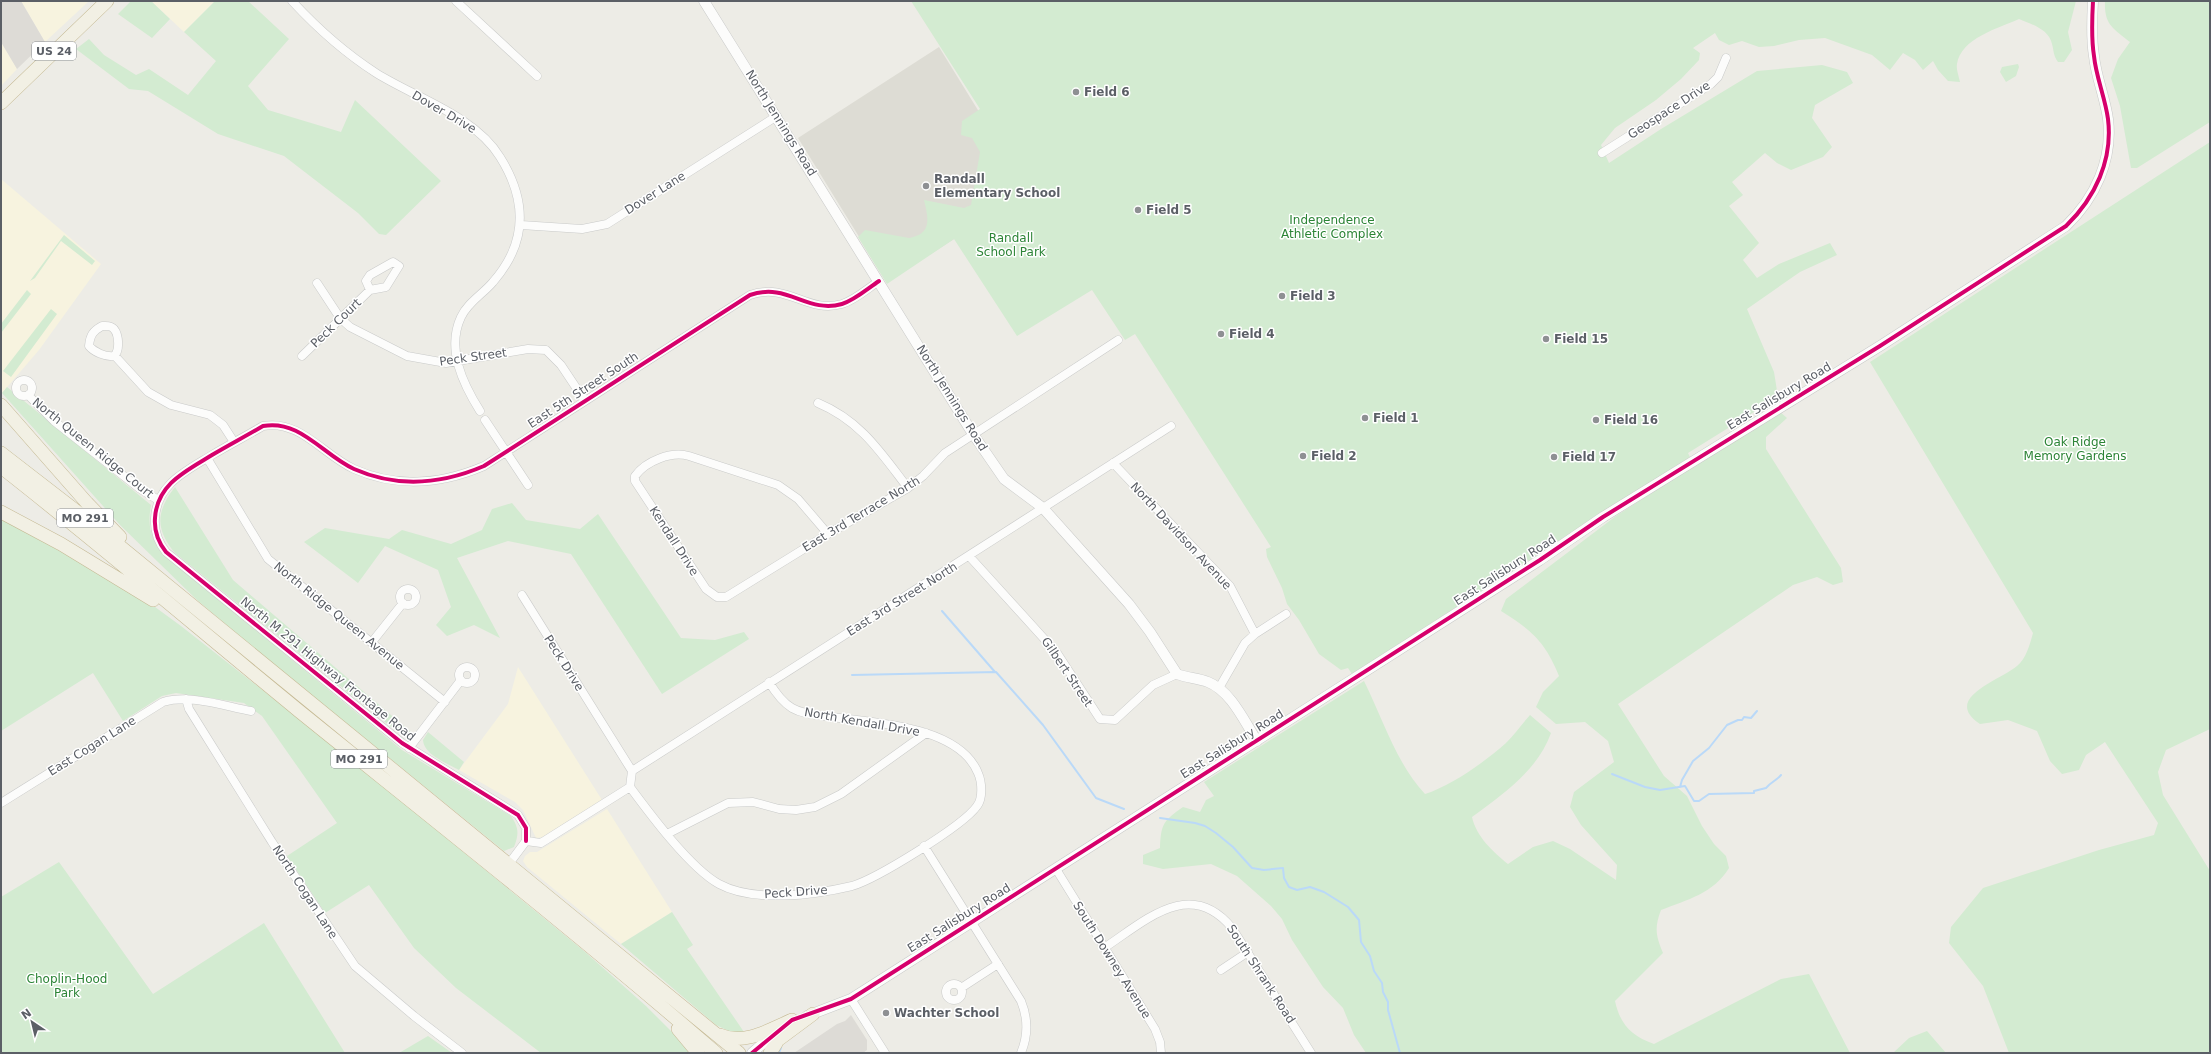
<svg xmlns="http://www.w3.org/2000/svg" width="2211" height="1054" viewBox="0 0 2211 1054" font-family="'DejaVu Sans',sans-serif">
	<rect width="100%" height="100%" fill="#edece6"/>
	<!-- commercial -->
	<path fill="#f7f3df" d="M 21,1 L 89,1 L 45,42 Z
		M 151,1 L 215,1 L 184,32 Z
		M 1,42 L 17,69 L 1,86 Z
		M 1,179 L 101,264 L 39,350 L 2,393 Z
		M 518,667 L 602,800 L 543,837 L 536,838 L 523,810 L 515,802 L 459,770 L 508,704 Z
		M 607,809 L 672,912 L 621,944 L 527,867 L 523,861 L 525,856 L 530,852 L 537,852 Z"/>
	<!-- industrial -->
	<path fill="#dddbd6" d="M 1,1 L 21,1 L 45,42 L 17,69 L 1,42 Z
		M 851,1015 L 867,1040 L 867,1050 L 863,1053 L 794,1053 L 837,1024 L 845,1021 Z"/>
	<!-- education -->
	<path fill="#dddcd4" d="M 939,47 L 1089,290 L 962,234 L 887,282 L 798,138 Z"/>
	<!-- green -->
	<path fill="#d3ebd1" d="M 131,1 L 151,1 L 170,19 L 152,38 L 118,14 Z
		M 215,1 L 248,1 L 289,39 L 248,86 L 268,110 L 341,132 L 355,100 L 441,181 L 386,235 L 379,234 L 358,213 L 284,156 L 218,134 L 148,91 L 129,89 L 76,49 L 89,39 L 104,55 L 136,75 L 149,69 L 188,95 L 216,61 L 184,32 Z
		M 911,1 L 2076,1 L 2068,32 L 2072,50 L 2064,62 L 2058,62 C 2053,55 2054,51 2052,44 C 2049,29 2031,24 2019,19 C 1999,28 1961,38 1957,64 C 1956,69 1959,77 1960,82 L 1948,81 L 1938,70 L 1933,61 L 1923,70 L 1915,60 L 1903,53 L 1890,70 L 1872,55 L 1825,38 L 1799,40 L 1774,46 L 1759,47 L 1742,41 L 1729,45 L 1719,40 L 1715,33 L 1693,48 L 1700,53 L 1699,60 L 1681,79 L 1656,100 L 1615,128 L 1601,145 L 1609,163 L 1661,129 L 1757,71 L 1822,65 L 1847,72 L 1853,83 L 1815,105 L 1812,118 L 1832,147 L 1823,157 L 1791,170 L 1777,163 L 1765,153 L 1732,182 L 1743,195 L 1729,206 L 1759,243 L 1743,260 L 1757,278 L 1779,264 L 1830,243 L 1837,255 L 1800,272 L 1747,309 L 1774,372 L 1778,397 L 1688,453 L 1690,457 L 1352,674 L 1348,668 L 1341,670 L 1319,654 L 1299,620 L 1287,604 L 1282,588 L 1267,557 L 1266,549 L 1271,547 L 1135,334 L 1125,340 L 1092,290 L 1017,336 L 954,239 L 887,284 L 858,237 L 865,230 L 909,238 C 933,234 928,217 924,200 L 964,208 L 971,205 L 980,152 L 972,138 L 961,135 L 962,121 L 980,109 Z
		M 2105,1 L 2210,1 L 2210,122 L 2137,168 L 2131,168 L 2120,106 L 2111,78 L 2118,59 L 2130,42 C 2113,28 2104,25 2105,1 Z
		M 2018,64 L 2019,67 L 2016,76 L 2006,82 L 2000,72 L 2002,67 Z
		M 2210,142 L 2210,729 L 2166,750 L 2158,772 L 2163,795 L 2210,871 L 2210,1053 L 2009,1053 L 1983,986 L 1949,943 L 1951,927 L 1983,888 L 2099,850 L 2154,835 L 2158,823 L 2105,742 L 2086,755 L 2079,770 L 2062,774 L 2050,761 L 2037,731 L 2008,720 L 1980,724 C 1941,698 2001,680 2017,666 C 2026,659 2030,644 2033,633 L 1870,362 Z
		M 64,235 L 95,261 L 92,265 L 61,241 L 35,278 L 30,281 Z
		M 27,290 L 31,294 L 1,333 L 1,324 Z
		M 51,309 L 57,314 L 11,377 L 3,371 Z
		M 7,387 L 151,505 C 147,528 151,538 165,556 L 402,750 L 511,816 C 519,828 519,834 514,847 L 504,851 L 255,649 L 197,600 L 120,525 L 2,393 Z
		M 1779,411 L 1787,418 L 1766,437 L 1766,449 L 1841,568 L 1843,582 L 1833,585 L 1817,577 L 1793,585 L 1618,704 L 1664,776 L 1687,796 L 1702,826 L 1714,844 L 1726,856 L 1729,868 C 1714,893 1687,900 1661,910 C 1654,928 1656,936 1663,953 L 1615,1001 C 1620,1024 1631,1036 1654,1044 L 1781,979 L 1809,974 L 1850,1053 L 1366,1053 L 1354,1035 L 1343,1008 L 1323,987 L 1292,940 L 1282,919 L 1271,906 L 1237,876 L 1211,864 L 1163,869 L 1143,864 L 1143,855 L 1160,848 C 1161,824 1163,821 1183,807 L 1200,812 L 1206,800 L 1214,796 L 1204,782 L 1364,681 C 1383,719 1396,763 1425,794 C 1451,786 1486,761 1506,743 C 1514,735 1522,724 1530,715 L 1551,733 C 1538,770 1503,794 1472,817 C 1476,836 1493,852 1508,864 L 1533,847 L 1553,841 L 1570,849 L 1616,880 L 1617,865 L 1581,825 L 1570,807 L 1574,792 L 1614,762 L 1608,741 L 1585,722 L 1556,724 L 1536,707 L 1543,692 L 1559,676 C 1545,641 1531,630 1501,611 L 1506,599 L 1616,516 Z
		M 175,487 L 233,580 L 412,733 L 406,734 L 395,730 L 175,553 C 155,529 156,511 175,487 Z
		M 512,503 L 526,520 L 580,529 L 598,514 L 681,638 L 715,640 L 744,632 L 749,639 L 662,694 L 571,554 L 508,541 L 457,558 L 500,638 L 474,625 L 447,636 L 436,625 L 451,607 L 438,570 L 385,546 L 358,583 L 304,542 L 325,528 L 389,539 L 402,530 L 451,544 L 482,530 L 492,509 Z
		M 1,518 L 140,596 L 181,626 L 335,747 L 584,951 L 646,1006 L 693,1053 L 541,1053 L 456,988 L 414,948 L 369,885 L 325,913 L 287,856 L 337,823 L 262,716 L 244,703 L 176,693 L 162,696 L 123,721 L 93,673 L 1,731 Z
		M 428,732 L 464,762 L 459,770 C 447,763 424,755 423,740 Z
		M 59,862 L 153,994 L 264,923 L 345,1053 L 1,1053 L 1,897 Z
		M 672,912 L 693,945 L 687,949 L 744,1032 L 731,1032 L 716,1025 L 621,944 Z
		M 1927,1031 L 1946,1053 L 1893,1053 L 1909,1038 Z
		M 428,1036 L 452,1053 L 399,1053 Z"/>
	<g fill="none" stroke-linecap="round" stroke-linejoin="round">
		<!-- stream -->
		<path stroke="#bad9f8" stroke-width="2" d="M 942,611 L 995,672
			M 852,675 L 996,672 L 1043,725 L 1096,798 L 1124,809
			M 1612,774 L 1645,787 L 1660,790 L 1685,786 L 1694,801 L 1699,801 L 1709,794 L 1754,793 L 1754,791 L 1766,788 C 1772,781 1776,781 1781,775
			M 1680,787 L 1682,780 L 1693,761 L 1709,748 L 1727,725 L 1738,720 L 1742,720 L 1744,717 L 1751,718 L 1757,711
			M 1160,818 L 1195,823 L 1205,826 L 1216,833 L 1233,847 L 1252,868 L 1264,870 L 1283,868 L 1284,878 L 1289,887 L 1297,890 L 1310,887 L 1324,892 L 1348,907 L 1359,920 L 1361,942 L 1370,956 L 1374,971 L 1382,983 L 1383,992 L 1388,1002 L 1388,1010 L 1400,1053
			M 779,1053 L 781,1048"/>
		<defs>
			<path id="minor" d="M 292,1 C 317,28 345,53 376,73 C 416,98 475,116 500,157 C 527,200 528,242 493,282 C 483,294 468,302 461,317 C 446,349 463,384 480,411
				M 456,1 L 537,76
				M 1602,153 L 1711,84 L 1718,77 L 1726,58
				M 521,225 L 582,229 L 607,224 L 777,116
				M 393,262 L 399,266 L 386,287 L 370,290 L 366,281 L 370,275 Z
				M 317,283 L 340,318 L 350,327 L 407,356 L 446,363 L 528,349 L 546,350 L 561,365 L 585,401
				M 102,326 C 106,326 111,325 114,329 C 119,335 120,351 114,356 C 105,357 94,352 89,346 C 90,335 93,331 102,326 Z
				M 115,356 L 148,392 L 171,405 L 210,415 L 223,425 L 234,442
				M 302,356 L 370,290
				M16 388a8 8 0 1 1 16 0a8 8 0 1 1-16 0Z
				M 28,395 L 54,421 L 139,488 L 158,500
				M 818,403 C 861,421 881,453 908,488
				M 485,420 L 528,485
				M 207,458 L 268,559 L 445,702
				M 1113,463 L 1230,586 L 1255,634
				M 828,534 L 798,499 L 778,485 L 689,456 C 671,451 646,461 635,476 L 635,481 L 706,589 L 717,597 L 726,597 L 828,534 L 908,488 L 923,476 L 945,453 L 1118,340
				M 969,556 L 1057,653 L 1100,719 L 1115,720 L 1153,685 L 1177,674
				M400 597a8 8 0 1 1 16 0a8 8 0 1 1-16 0Z
				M 522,595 L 632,771
				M 372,642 L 403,603
				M459 675a8 8 0 1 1 16 0a8 8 0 1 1-16 0Z
				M 1219,688 L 1245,643 L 1255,634 L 1286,614
				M 186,699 L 189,709 L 272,842 L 355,966 L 414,1016 L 462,1053
				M 409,748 L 461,680
				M 632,771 L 1171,426
				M 630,787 C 650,814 690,868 719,884 C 754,903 814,895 852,886 C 876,879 963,826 977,806 C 983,798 982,782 978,773 C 959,726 875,723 832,717 C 819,715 804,715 792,708 C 782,702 775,692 769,682
				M 630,787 L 632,771
				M 1,803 L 163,702 C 190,694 224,706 251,711
				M 667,834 L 728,803 L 753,802 L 779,809 L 796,810 L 815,807 L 841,794 L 926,733
				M 526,841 L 526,828 L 518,815 L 402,743 L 166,552 C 158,542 154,531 155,518 C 157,484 186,471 212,455 C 229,445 246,436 263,426 C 300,419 323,455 354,469 C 397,488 442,484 484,466 L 750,295 C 788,282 807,314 842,304 C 855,300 867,289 879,281
				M 924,846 L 1021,1001 C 1028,1018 1028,1036 1021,1053
				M 508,865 L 526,841 L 541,843 L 630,787
				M 1056,869 L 1155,1029 L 1160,1042 L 1161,1053
				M 1104,948 C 1145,921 1190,877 1232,928 L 1311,1053
				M 1221,970 L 1248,952
				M946 992a8 8 0 1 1 16 0a8 8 0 1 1-16 0Z
				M 961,988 L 998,964
				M 851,999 L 885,1053"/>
			<path id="tertiary" d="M 704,1 L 973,434 L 1004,479 L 1043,508 L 1129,604 L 1150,632 L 1177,674 C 1187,678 1198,678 1208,682 C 1231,691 1244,721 1257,741
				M 807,1016 L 851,999 L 1540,560 L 1603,517 L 1880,346 L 2066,226 C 2095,198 2113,160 2108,119 C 2105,97 2096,77 2094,56 C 2091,38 2092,19 2093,1
				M 752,1053 L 781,1028"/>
			<path id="trunk" d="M 1,103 L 107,1
				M 1,405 L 87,503 L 120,537
				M 1,453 L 89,521 L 739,1053
				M 1,467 C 102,546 200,630 299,711 C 439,824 580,935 716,1053
				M 1,512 L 61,544 L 153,600
				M 678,1029 L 698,1053
				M 720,1035 C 744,1046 771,1029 792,1020
				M 770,1053 L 778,1040 L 813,1014"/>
		</defs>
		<!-- minor casing -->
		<use href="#minor" stroke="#c9cac9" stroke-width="9"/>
		<!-- tertiary casing -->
		<use href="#tertiary" stroke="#c9cac9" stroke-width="11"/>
		<!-- trunk casing -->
		<use href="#trunk" stroke="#c5b993" stroke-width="14"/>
		<!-- minor -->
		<use href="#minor" stroke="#fcfcfb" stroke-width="8"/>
		<!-- tertiary -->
		<use href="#tertiary" stroke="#fcfcfb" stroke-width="10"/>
		<!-- trunk -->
		<use href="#trunk" stroke="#f2f0e4" stroke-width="13"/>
		<defs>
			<path id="cycleway" d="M 526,841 L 526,828 L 518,815 L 402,743 L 166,552 C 158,542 154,531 155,518 C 157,484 186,471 212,455 C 229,445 246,436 263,426 C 300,419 323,455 354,469 C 397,488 442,484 484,466 L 750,295 C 788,282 807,314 842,304 C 855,300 867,289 879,281
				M 752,1053 L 792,1020 L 851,999 L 1540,560 L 1603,517 L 1880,346 L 2066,226 C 2095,198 2113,160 2108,119 C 2105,97 2096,77 2094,56 C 2091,38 2092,19 2093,1"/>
		</defs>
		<!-- cycleway casing -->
		<use href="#cycleway" stroke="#fff" stroke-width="6"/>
		<!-- cycleway -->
		<use href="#cycleway" stroke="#d6006c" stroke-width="4"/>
	</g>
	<!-- markers -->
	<g fill="#8e9093" stroke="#fff" stroke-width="1.5">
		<circle cx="1076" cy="92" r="4"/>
		<circle cx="926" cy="186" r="4"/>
		<circle cx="1138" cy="210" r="4"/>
		<circle cx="1282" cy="296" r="4"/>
		<circle cx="1221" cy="334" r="4"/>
		<circle cx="1546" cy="339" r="4"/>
		<circle cx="1365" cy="418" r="4"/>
		<circle cx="1596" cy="420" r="4"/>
		<circle cx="1303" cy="456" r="4"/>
		<circle cx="1554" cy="457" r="4"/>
		<circle cx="886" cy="1013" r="4"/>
	</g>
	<g text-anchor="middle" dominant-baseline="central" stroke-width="3" stroke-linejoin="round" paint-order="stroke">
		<!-- shield labels -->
		<g fill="#fff" stroke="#8c8f94" stroke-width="1">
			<rect x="32" y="42" width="44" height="18" rx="3"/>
			<rect x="57" y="509" width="56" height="18" rx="3"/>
			<rect x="331" y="750" width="56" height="18" rx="3"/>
		</g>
		<g font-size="11" font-weight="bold" fill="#5b5f66">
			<text x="54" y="51">US 24</text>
			<text x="85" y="518">MO 291</text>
			<text x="359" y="759">MO 291</text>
		</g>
		<!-- poi labels -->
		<g font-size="12" font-weight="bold" fill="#5b5f66" stroke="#fff" text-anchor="start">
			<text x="1084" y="92">Field 6</text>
			<text x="934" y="179">Randall<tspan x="934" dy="14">Elementary School</tspan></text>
			<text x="1146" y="210">Field 5</text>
			<text x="1290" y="296">Field 3</text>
			<text x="1229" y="334">Field 4</text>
			<text x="1554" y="339">Field 15</text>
			<text x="1373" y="418">Field 1</text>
			<text x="1604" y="420">Field 16</text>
			<text x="1311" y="456">Field 2</text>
			<text x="1562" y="457">Field 17</text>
			<text x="894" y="1013">Wachter School</text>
		</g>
		<!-- street labels -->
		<g font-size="12" fill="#5b5f66" stroke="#fff">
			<text transform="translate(1669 110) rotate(-33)">Geospace Drive</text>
			<text transform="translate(444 112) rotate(30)">Dover Drive</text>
			<text transform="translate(781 123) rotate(58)">North Jennings Road</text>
			<text transform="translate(655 193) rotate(-32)">Dover Lane</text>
			<text transform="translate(336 323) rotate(-44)">Peck Court</text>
			<text transform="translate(473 357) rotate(-8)">Peck Street</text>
			<text transform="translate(583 390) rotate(-33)">East 5th Street South</text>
			<text transform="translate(1779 396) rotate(-31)">East Salisbury Road</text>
			<text transform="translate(952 398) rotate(58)">North Jennings Road</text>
			<text transform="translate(93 448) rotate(39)">North Queen Ridge Court</text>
			<text transform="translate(861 514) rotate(-31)">East 3rd Terrace North</text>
			<text transform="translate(1181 536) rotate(47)">North Davidson Avenue</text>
			<text transform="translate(674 541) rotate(57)">Kendall Drive</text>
			<text transform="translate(1505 570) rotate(-33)">East Salisbury Road</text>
			<text transform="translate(902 599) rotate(-32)">East 3rd Street North</text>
			<text transform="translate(339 616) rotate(39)">North Ridge Queen Avenue</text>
			<text transform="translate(564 663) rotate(58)">Peck Drive</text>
			<text transform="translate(328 669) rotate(39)">North M 291 Highway Frontage Road</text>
			<text transform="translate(1067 672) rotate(56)">Gilbert Street</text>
			<text transform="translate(862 722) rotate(10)">North Kendall Drive</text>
			<text transform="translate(1232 744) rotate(-32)">East Salisbury Road</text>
			<text transform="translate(92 746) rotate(-32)">East Cogan Lane</text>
			<text transform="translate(305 892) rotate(57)">North Cogan Lane</text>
			<text transform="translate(796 892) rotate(-4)">Peck Drive</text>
			<text transform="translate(959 918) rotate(-32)">East Salisbury Road</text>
			<text transform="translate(1112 960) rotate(58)">South Downey Avenue</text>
			<text transform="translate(1261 974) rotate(57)">South Shrank Road</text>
		</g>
		<!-- park labels -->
		<g font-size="12" fill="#2c8436" stroke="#fff">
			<text x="1332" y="220">Independence<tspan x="1332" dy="14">Athletic Complex</tspan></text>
			<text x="1011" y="238">Randall<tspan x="1011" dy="14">School Park</tspan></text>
			<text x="2075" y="442">Oak Ridge<tspan x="2075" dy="14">Memory Gardens</tspan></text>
			<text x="67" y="979">Choplin-Hood<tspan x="67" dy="14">Park</tspan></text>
		</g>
	</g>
	<!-- border -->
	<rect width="2211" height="1054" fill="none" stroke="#5b5f66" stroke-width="4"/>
	<!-- north arrow -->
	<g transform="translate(32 1022) rotate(325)" stroke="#ffffff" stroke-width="3" paint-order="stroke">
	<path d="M0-3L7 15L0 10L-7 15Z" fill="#5b5f66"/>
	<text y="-6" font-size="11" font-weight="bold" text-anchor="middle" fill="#5b5f66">N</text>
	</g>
</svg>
